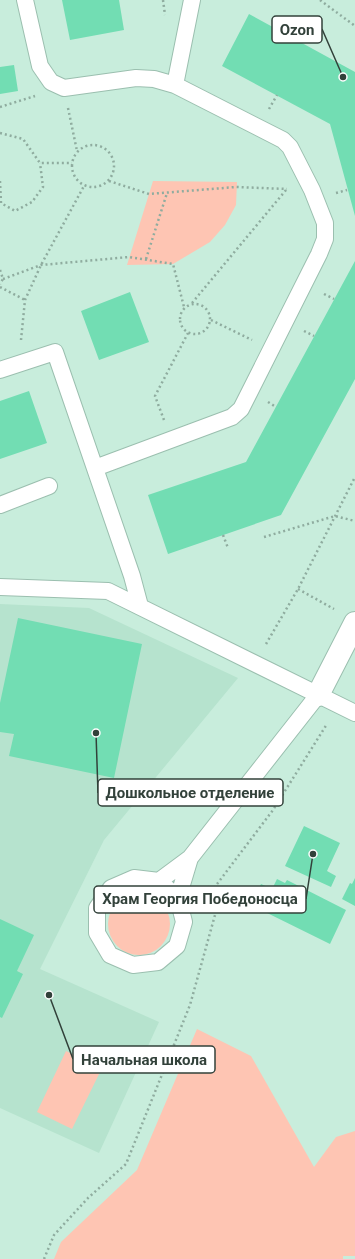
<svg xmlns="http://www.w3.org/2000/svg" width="355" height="1259" viewBox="0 0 355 1259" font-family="Roboto,sans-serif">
	<rect width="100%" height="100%" fill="#c8eddc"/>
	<!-- built -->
	<path fill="#b6e3ce" d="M 0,604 L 89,608 L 238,678 L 104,840 L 40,969 L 159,1022 L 99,1153 L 0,1108 Z"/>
	<!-- green -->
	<path fill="#fec5b3" d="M 153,181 L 237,182 L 236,205 L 225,225 L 210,242 L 173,264 L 127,265 Z
		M108 924a31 31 0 1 1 62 0a31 31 0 1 1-62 0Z
		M 197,1029 L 251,1056 L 314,1167 L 336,1137 L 355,1131 L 355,1256 L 343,1256 L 343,1259 L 54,1259 L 61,1242 L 137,1170 Z
		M 66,1051 L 102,1068 L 72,1129 L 37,1112 Z"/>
	<!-- building -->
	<path fill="#72ddb3" d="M 62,0 L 119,0 L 124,30 L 70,40 Z
		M 249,14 L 355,72 L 355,216 L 330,124 L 222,66 Z
		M 14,65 L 18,91 L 0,94 L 0,67 Z
		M 355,261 L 355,379 L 281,515 L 168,554 L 148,495 L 246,462 Z
		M 130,292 L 149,342 L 99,360 L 81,311 Z
		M 29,391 L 47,443 L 0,459 L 0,401 Z
		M 18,618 L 142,644 L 114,778 L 9,756 L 14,734 L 0,732 L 0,703 Z
		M 304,826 L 340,843 L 327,871 L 336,876 L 331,887 L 285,866 Z
		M 355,878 L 355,906 L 342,899 L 350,883 L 352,884 Z
		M 277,879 L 285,883 L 287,880 L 346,910 L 330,944 L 251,905 L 261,884 L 272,889 Z
		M 0,919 L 34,935 L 17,971 L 23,974 L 2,1018 L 0,1017 Z"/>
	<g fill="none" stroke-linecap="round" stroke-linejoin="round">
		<defs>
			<path id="lane" d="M 25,0 L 40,66 L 51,82 L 64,88 L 136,78 L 154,79 L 175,85 L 283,140 L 290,147 L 312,190 L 325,223 L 325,239 L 319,254 L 241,409 L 232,417 L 95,468
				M 175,85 L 192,0
				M 0,370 L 55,352 L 132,576 L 140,606
				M 0,505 L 49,486
				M 0,587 L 108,591 L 355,713
				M 159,881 L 178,898 L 184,922 L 177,946 L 158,962 L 133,965 L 110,955 L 97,933 L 97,908 L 111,888 L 134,878 L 159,881 L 190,858 L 318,695
				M 178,898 L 190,858"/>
			<path id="street" d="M 318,695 L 355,623"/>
		</defs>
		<!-- lane casing -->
		<use href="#lane" stroke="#9bbfaf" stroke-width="18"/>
		<!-- street casing -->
		<use href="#street" stroke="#9bbfaf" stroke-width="24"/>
		<!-- path -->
		<path stroke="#8fac9f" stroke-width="2.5" stroke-dasharray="2 3" stroke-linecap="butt" d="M 163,0 L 165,15
			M 320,0 L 355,26
			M 0,107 L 35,96
			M 68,108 L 77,151
			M 269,109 L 277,95
			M 0,133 L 23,139 L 40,163 L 72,163
			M72 166a21 21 0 1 1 42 0a21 21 0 1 1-42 0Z
			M 0,181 L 1,203 L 15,211 L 32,202 L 43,187 L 40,163
			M 109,181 L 149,194 L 236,187 L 287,189
			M 336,193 L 347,190
			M 146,259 L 167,193
			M 0,270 L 3,279 L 0,284
			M 3,279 L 41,265 L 129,257 L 173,264 L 184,307
			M 0,287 L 25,300
			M 324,294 L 334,299
			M 192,303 L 286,190
			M180 319a15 15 0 1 1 30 0a15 15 0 1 1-30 0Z
			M 211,320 L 252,340
			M 304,331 L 314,336
			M 21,340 L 25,300 L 41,265 L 84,186
			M 268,402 L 276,407
			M 164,420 L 155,396 L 188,333
			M 223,535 L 228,548
			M 264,537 L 335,516 L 355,521
			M 298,589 L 334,609
			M 266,644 L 298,589 L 355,477
			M 211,892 L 273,810 L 327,724
			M 44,1259 L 54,1235 L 88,1198 L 126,1164 L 190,1005 L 215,915 L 211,892 L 206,884"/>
		<!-- lane -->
		<use href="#lane" stroke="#fff" stroke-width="16"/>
		<!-- street -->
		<use href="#street" stroke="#fff" stroke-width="22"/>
	</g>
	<!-- callouts -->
	<path fill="none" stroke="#32413a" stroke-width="1.5" d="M343 77L322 29M96 733L98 793M313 854L306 899M49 995L73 1059"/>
	<g fill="#32413a" stroke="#fff" stroke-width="1.5">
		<circle cx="343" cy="77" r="4"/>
		<circle cx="96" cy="733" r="4"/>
		<circle cx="313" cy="854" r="4"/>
		<circle cx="49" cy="995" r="4"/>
	</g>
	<g fill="#fff" stroke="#32413a" stroke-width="1.5">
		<rect x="272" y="16" width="50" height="27" rx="4"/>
		<rect x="98" y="779" width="185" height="27" rx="4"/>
		<rect x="94" y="886" width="212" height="27" rx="4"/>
		<rect x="73" y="1046" width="142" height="27" rx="4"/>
	</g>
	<g font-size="15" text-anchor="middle" font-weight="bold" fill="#32413a">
		<text x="297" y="35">Ozon</text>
		<text x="190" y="798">Дошкольное отделение</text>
		<text x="200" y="904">Храм Георгия Победоносца</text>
		<text x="144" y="1065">Начальная школа</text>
	</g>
</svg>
